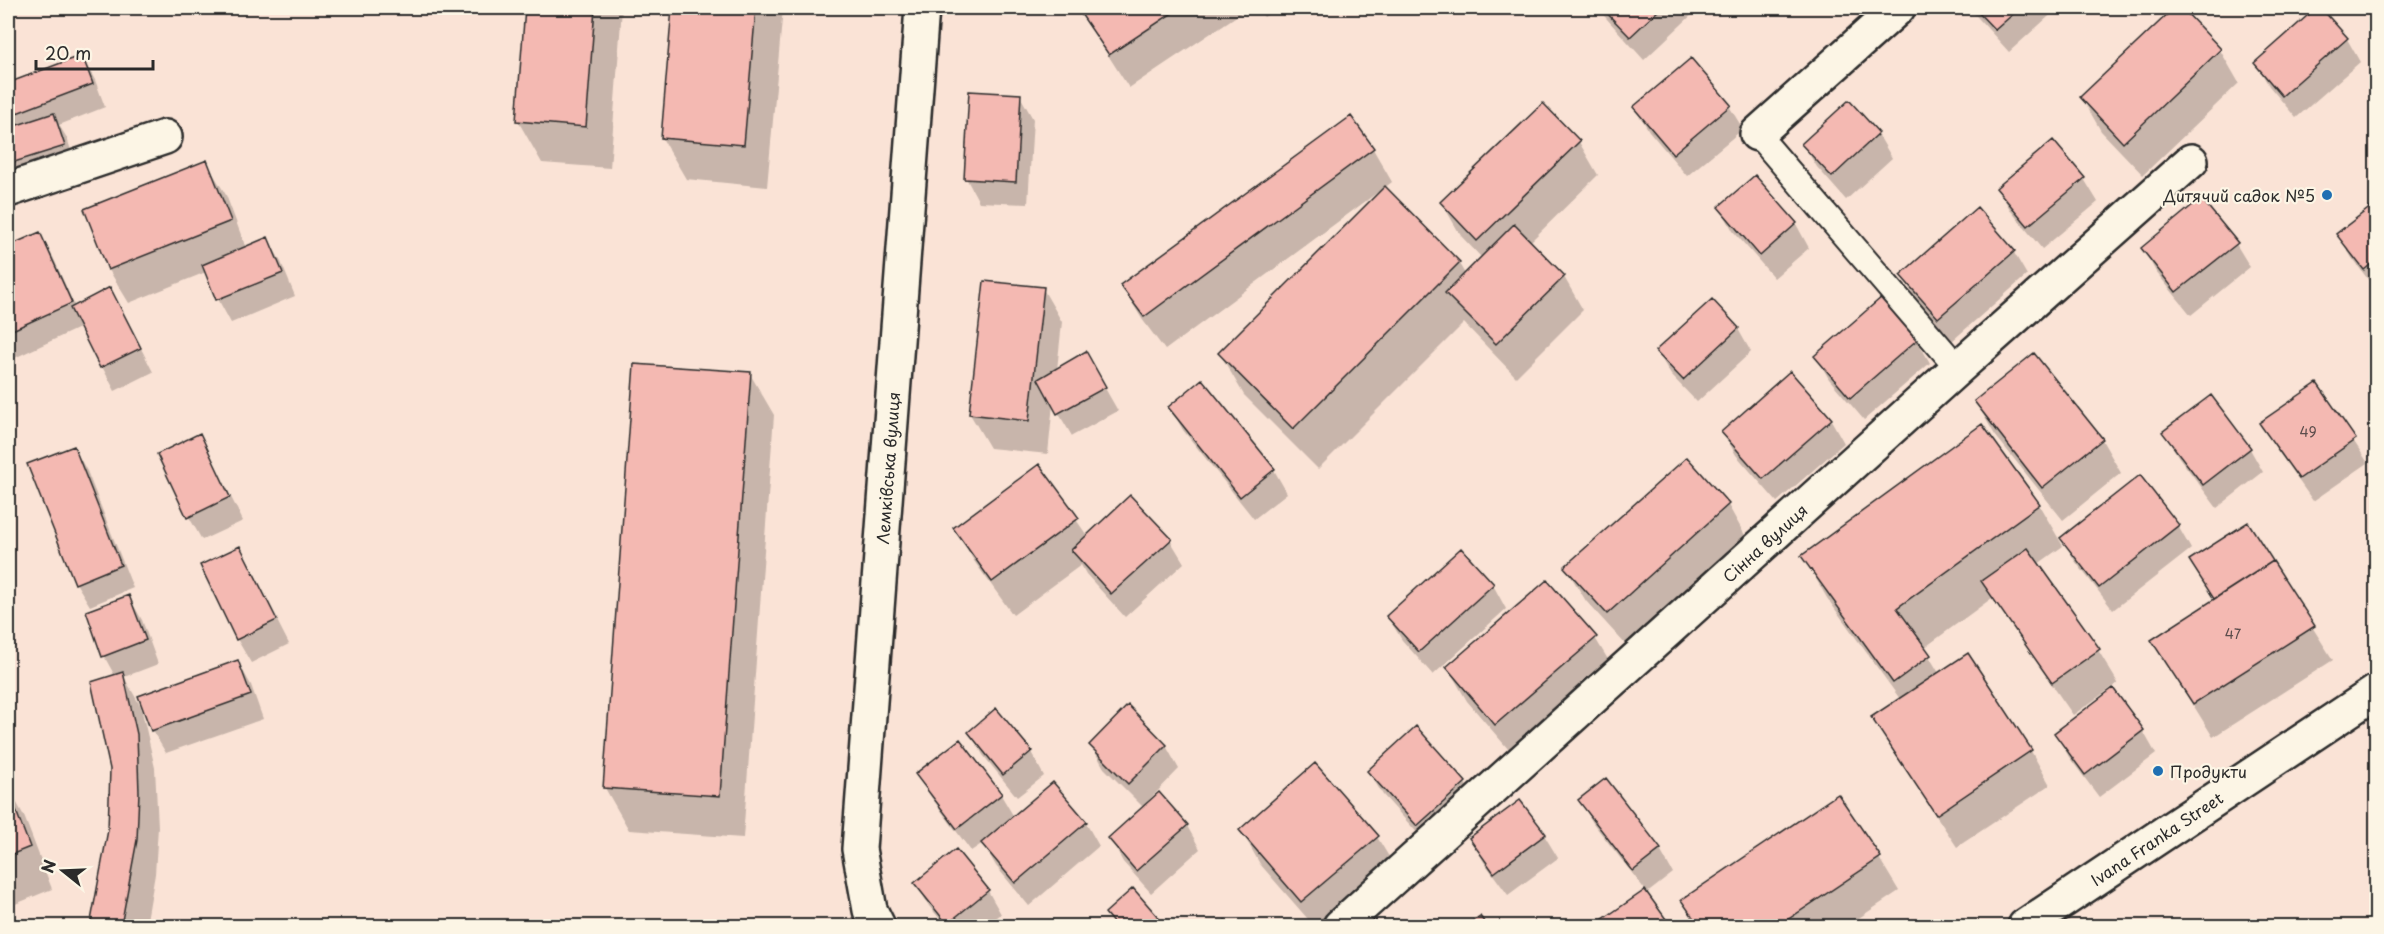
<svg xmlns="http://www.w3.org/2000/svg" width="2384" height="934" viewBox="0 0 2384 934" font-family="'Playpen Sans',sans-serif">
	<rect width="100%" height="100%" fill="#fae3d6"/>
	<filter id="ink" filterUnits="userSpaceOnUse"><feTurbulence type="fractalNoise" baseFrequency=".0167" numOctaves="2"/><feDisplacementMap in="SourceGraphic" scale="12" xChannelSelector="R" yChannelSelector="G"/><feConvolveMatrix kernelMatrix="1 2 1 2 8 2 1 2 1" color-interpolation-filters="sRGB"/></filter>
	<g filter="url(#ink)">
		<!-- shadow -->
		<path fill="#0003" d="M 526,8 L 622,8 L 610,168 L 542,163 L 518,121 Z
			M 674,8 L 783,8 L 767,187 L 686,179 L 662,138 Z
			M 1078,8 L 1242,8 L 1244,11 L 1129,88 Z
			M 1257,8 L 1277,8 L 1264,17 Z
			M 1597,8 L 1699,8 L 1644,60 Z
			M 1969,8 L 2058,8 L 2009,52 Z
			M 2177,8 L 2180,8 L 2220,50 L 2239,83 L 2143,175 L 2101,131 L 2082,98 Z
			M 2319,8 L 2347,39 L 2360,62 L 2296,118 L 2269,86 L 2256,63 Z
			M 82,57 L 95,80 L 105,107 L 59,125 L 67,138 L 77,169 L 8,192 L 8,130 L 17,127 L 8,108 L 8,85 Z
			M 1020,96 L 1033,119 L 1028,204 L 979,202 L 966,178 Z
			M 1849,102 L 1878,134 L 1892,158 L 1846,200 L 1817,167 L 1803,144 Z
			M 1543,105 L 1579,142 L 1598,175 L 1530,242 L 1564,277 L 1583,310 L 1516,377 L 1464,323 L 1318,469 L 1244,395 L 1220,354 L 1380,194 L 1378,192 L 1165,350 L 1142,319 L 1122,286 L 1373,149 L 1392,182 L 1384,188 L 1458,262 L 1465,274 L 1481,257 L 1461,236 L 1442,203 Z
			M 1729,106 L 1743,129 L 1687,176 L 1649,131 L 1635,107 Z
			M 2053,142 L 2084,179 L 2098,202 L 2042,249 L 2011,211 L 1998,188 Z
			M 206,162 L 226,195 L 246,248 L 268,239 L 281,262 L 295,296 L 231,323 L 218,299 L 206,272 L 129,303 L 109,270 L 86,210 Z
			M 1755,177 L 1796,224 L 1809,248 L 1774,278 L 1733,231 L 1720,207 Z
			M 2376,205 L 2376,290 L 2352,258 L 2338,235 Z
			M 39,233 L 53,257 L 75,307 L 123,313 L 153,372 L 115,391 L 81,327 L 8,361 L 8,248 Z
			M 2236,244 L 2250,267 L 2191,315 L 2156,272 L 2143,248 Z
			M 2013,251 L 2027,275 L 1952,341 L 1915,298 L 1902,275 Z
			M 1043,289 L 1062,322 L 1057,370 L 1085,353 L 1118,411 L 1072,436 L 1053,404 L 1048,454 L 990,448 L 970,414 Z
			M 1882,299 L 1917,340 L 1930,363 L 1864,420 L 1829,379 L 1816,356 Z
			M 1738,329 L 1751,352 L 1697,402 L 1671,375 L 1657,351 Z
			M 750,374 L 774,415 L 743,838 L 629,830 L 605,788 Z
			M 2317,385 L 2368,463 L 2313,501 L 2275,447 L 2261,423 Z
			M 2210,398 L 2250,449 L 2263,472 L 2217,508 L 2178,456 L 2164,433 Z
			M 1976,402 L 2102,440 L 2121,473 L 2063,520 L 1995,435 Z
			M 1170,407 L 1274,470 L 1287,493 L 1254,519 L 1183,430 Z
			M 1831,420 L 1844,443 L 1777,502 L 1736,455 L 1723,432 Z
			M 200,435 L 243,521 L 202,540 L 189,517 Z
			M 74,448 L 87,471 L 133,588 L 90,606 L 76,583 Z
			M 1039,466 L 1088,537 L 1170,540 L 1184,563 L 1125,617 L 1086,574 L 1081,565 L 1013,615 L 974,561 L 955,528 Z
			M 1728,505 L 1747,539 L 1627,646 L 1586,601 L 1566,568 Z
			M 2039,505 L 2063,546 L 2038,564 L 2098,650 L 2118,683 L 2073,715 L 1992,598 L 1924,648 L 1939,673 L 1967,655 L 2031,751 L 2050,785 L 1957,847 L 1893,751 L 1873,717 L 1900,699 L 1827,598 L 1803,556 Z
			M 2247,524 L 2333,660 L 2213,737 L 2153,640 L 2215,601 L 2204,584 Z
			M 2178,526 L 2191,549 L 2113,610 L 2075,561 L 2062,538 Z
			M 240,548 L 289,644 L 251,663 L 237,639 Z
			M 1461,550 L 1493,585 L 1506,609 L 1433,675 L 1402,640 L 1388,617 Z
			M 129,597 L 142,620 L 158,664 L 124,677 L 141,707 L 155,768 L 158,827 L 155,874 L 146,926 L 91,926 L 110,831 L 115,676 L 104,656 Z
			M 1595,638 L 1615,671 L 1515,757 L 1467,701 L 1448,668 Z
			M 238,662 L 251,685 L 263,719 L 166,753 L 152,730 Z
			M 996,710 L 1031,752 L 1044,776 L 1017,797 L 983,755 L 970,732 Z
			M 2143,731 L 2156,754 L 2099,797 L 2069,757 L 2056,733 Z
			M 960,741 L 1001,795 L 1014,817 L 1086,823 L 1099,846 L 1029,906 L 996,866 L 983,843 L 971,851 L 931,797 L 917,774 Z
			M 1091,745 L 1166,746 L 1179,769 L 1147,802 L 1148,804 L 1159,794 L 1187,826 L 1200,849 L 1151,893 L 1123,862 L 1110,838 L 1144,808 L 1104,768 Z
			M 1369,772 L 1465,783 L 1478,806 L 1432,849 L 1383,795 Z
			M 1605,780 L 1660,850 L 1673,873 L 1646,894 L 1669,926 L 1595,926 L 1646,891 L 1593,823 L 1580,800 Z
			M 8,787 L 24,816 L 52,889 L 8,907 Z
			M 1241,830 L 1377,837 L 1397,870 L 1331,926 L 1314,926 L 1260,864 Z
			M 1544,835 L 1558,858 L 1508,895 L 1484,862 L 1471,839 Z
			M 1879,858 L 1899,891 L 1847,926 L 1698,926 L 1683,900 Z
			M 916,883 L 988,891 L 1001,914 L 986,926 L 946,926 L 929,906 Z
			M 1133,890 L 1157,918 L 1162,926 L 1113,925 L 1107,913 Z"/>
		<!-- building -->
		<path fill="#f4b9b2" stroke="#2b2b2b" stroke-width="1.5" d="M 525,8 L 595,8 L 586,127 L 516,121 Z
			M 672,8 L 756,8 L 744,145 L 661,138 Z
			M 1077,8 L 1180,8 L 1109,55 Z
			M 1602,8 L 1661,8 L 1630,37 Z
			M 1974,8 L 2020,8 L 1995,30 Z
			M 2174,8 L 2182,8 L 2221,49 L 2123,143 L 2080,97 Z
			M 2316,8 L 2321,8 L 2348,38 L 2282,96 L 2254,63 Z
			M 82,55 L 93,84 L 9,116 L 8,83 Z
			M 1691,58 L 1731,105 L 1673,154 L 1633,107 Z
			M 969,91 L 1021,94 L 1016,182 L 964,179 Z
			M 1849,100 L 1879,133 L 1832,177 L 1801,144 Z
			M 1543,103 L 1580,141 L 1477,241 L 1440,202 Z
			M 54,113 L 65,146 L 8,164 L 8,128 Z
			M 1351,116 L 1374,148 L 1144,317 L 1120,285 Z
			M 2053,140 L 2085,178 L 2028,226 L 1996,188 Z
			M 207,160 L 231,221 L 108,270 L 84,209 Z
			M 1755,175 L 1797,223 L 1760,256 L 1718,207 Z
			M 1385,186 L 1460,262 L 1293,429 L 1218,353 Z
			M 2201,198 L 2238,243 L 2176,292 L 2141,248 Z
			M 2376,203 L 2376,260 L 2364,270 L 2336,234 Z
			M 1977,207 L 2015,251 L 1938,318 L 1900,275 Z
			M 1514,224 L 1565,276 L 1496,344 L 1445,293 Z
			M 40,232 L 72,303 L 8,332 L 8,246 Z
			M 268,237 L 283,273 L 216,300 L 202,265 Z
			M 984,281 L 1044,287 L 1029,421 L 969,414 Z
			M 110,287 L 141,348 L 100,368 L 70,308 Z
			M 1882,297 L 1918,339 L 1850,398 L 1814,356 Z
			M 1712,299 L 1739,328 L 1683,380 L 1655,351 Z
			M 1086,351 L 1106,387 L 1057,414 L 1038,379 Z
			M 2034,353 L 2103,439 L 2042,488 L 1974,401 Z
			M 634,364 L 751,372 L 720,796 L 603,788 Z
			M 1790,371 L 1832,419 L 1763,479 L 1721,432 Z
			M 1202,379 L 1275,469 L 1240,497 L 1168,407 Z
			M 2317,383 L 2356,439 L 2299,479 L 2259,423 Z
			M 2211,395 L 2251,448 L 2203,485 L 2162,432 Z
			M 1982,424 L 2040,504 L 1897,608 L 1931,655 L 1893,683 L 1801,556 Z
			M 200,433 L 230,497 L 187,518 L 157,454 Z
			M 74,446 L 121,565 L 75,584 L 27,464 Z
			M 1687,457 L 1729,504 L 1607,614 L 1564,567 Z
			M 1039,464 L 1079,518 L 992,582 L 953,528 Z
			M 2140,475 L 2179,525 L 2099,588 L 2060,538 Z
			M 1130,495 L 1172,539 L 1111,594 L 1071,550 Z
			M 2248,522 L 2273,561 L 2214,599 L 2189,560 Z
			M 240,546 L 277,620 L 236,640 L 200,565 Z
			M 1461,548 L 1494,584 L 1419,652 L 1386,616 Z
			M 2028,548 L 2100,649 L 2052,683 L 1981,581 Z
			M 2273,561 L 2315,626 L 2193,704 L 2151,640 Z
			M 1547,580 L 1597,637 L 1495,725 L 1446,667 Z
			M 129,595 L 146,640 L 102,657 L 86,611 Z
			M 1968,653 L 2032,750 L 1936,815 L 1871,717 Z
			M 238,660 L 251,695 L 151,731 L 138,696 Z
			M 123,672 L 137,734 L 139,792 L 137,840 L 121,926 L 90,926 L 108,830 L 110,769 L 91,682 Z
			M 2113,688 L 2144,730 L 2085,775 L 2054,733 Z
			M 1128,705 L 1167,745 L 1128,784 L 1089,745 Z
			M 996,708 L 1032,751 L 1003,775 L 968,732 Z
			M 1416,726 L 1466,782 L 1417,826 L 1367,771 Z
			M 960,739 L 1002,794 L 957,829 L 915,774 Z
			M 1315,763 L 1379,836 L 1301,902 L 1239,830 Z
			M 1606,778 L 1661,849 L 1633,871 L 1578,800 Z
			M 1053,782 L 1087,822 L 1015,883 L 981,843 Z
			M 8,790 L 30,847 L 8,856 Z
			M 1159,792 L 1188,825 L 1136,871 L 1108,838 Z
			M 1838,794 L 1881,857 L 1778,926 L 1699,926 L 1681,900 Z
			M 1520,800 L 1546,834 L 1494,873 L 1469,838 Z
			M 956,849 L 989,890 L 947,924 L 914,883 Z
			M 1133,888 L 1158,917 L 1147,926 L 1116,926 L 1105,913 Z
			M 1645,890 L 1671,926 L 1593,926 Z
			M 1480,916 L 1487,926 L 1466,926 Z
			M 1225,920 L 1231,926 L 1218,926 Z"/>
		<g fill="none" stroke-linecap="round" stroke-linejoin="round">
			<defs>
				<path id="lane" d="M 1757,134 L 1958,368"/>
				<g id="street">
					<path d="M 1757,134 L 1898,8"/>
					<path d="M 8,190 L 165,137"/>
					<path id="s1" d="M 1340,926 L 1958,368 L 2191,161"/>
				</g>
				<g id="secondary">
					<path id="s2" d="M 878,926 L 870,910 L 859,849 L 922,8"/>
					<path id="s3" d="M 2025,926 L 2376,692"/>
				</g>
			</defs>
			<!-- lane casing -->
			<use href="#lane" stroke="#2b2b2b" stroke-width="28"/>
			<!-- street casing -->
			<use href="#street" stroke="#2b2b2b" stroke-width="38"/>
			<!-- secondary casing -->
			<use href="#secondary" stroke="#2b2b2b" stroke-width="38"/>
			<!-- lane -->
			<use href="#lane" stroke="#fcf5e5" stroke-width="24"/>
			<!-- street -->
			<use href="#street" stroke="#fcf5e5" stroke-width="33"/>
			<!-- secondary -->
			<use href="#secondary" stroke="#fcf5e5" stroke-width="33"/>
		</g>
	</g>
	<!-- markers -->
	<g fill="#1f6fb2" stroke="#fcf5e5" stroke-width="2">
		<circle cx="2327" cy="195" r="6"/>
		<circle cx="2158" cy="771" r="6"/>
	</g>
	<g text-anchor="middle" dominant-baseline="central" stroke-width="4.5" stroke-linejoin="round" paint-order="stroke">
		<!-- number labels -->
		<g font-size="14" fill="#5d4e4d">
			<text x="2308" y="431">49</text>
			<text x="2233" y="633">47</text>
		</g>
		<!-- poi labels -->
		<g font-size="16" fill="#2b2b2b" stroke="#fcf5e5" text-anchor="end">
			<text x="2315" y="195">Дитячий садок №5</text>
			<text x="2170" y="771" text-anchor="start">Продукти</text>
		</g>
		<!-- street labels -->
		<g font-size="16" fill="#2b2b2b" stroke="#fcf5e5">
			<text stroke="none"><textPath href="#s2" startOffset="462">Лемківська вулиця</textPath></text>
			<text stroke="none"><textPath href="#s1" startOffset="572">Сінна вулиця</textPath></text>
			<text stroke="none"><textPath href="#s3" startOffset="158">Ivana Franka Street</textPath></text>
		</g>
	</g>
	<!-- margin -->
	<rect width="2384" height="934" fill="none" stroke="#fcf5e5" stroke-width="30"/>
	<rect x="15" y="15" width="2354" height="904" fill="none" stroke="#2b2b2b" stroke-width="2" filter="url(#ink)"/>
	<!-- north arrow -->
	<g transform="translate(63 871) rotate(288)" stroke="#fcf5e5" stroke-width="4.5" paint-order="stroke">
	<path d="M0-4.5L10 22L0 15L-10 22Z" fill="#2b2b2b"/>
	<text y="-9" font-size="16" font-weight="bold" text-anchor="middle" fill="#2b2b2b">N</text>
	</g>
	<!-- scale -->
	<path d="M36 60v9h117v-9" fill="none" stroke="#2b2b2b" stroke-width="3"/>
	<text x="45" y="60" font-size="18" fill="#2b2b2b" stroke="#fcf5e5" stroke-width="4.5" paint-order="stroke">20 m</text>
</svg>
